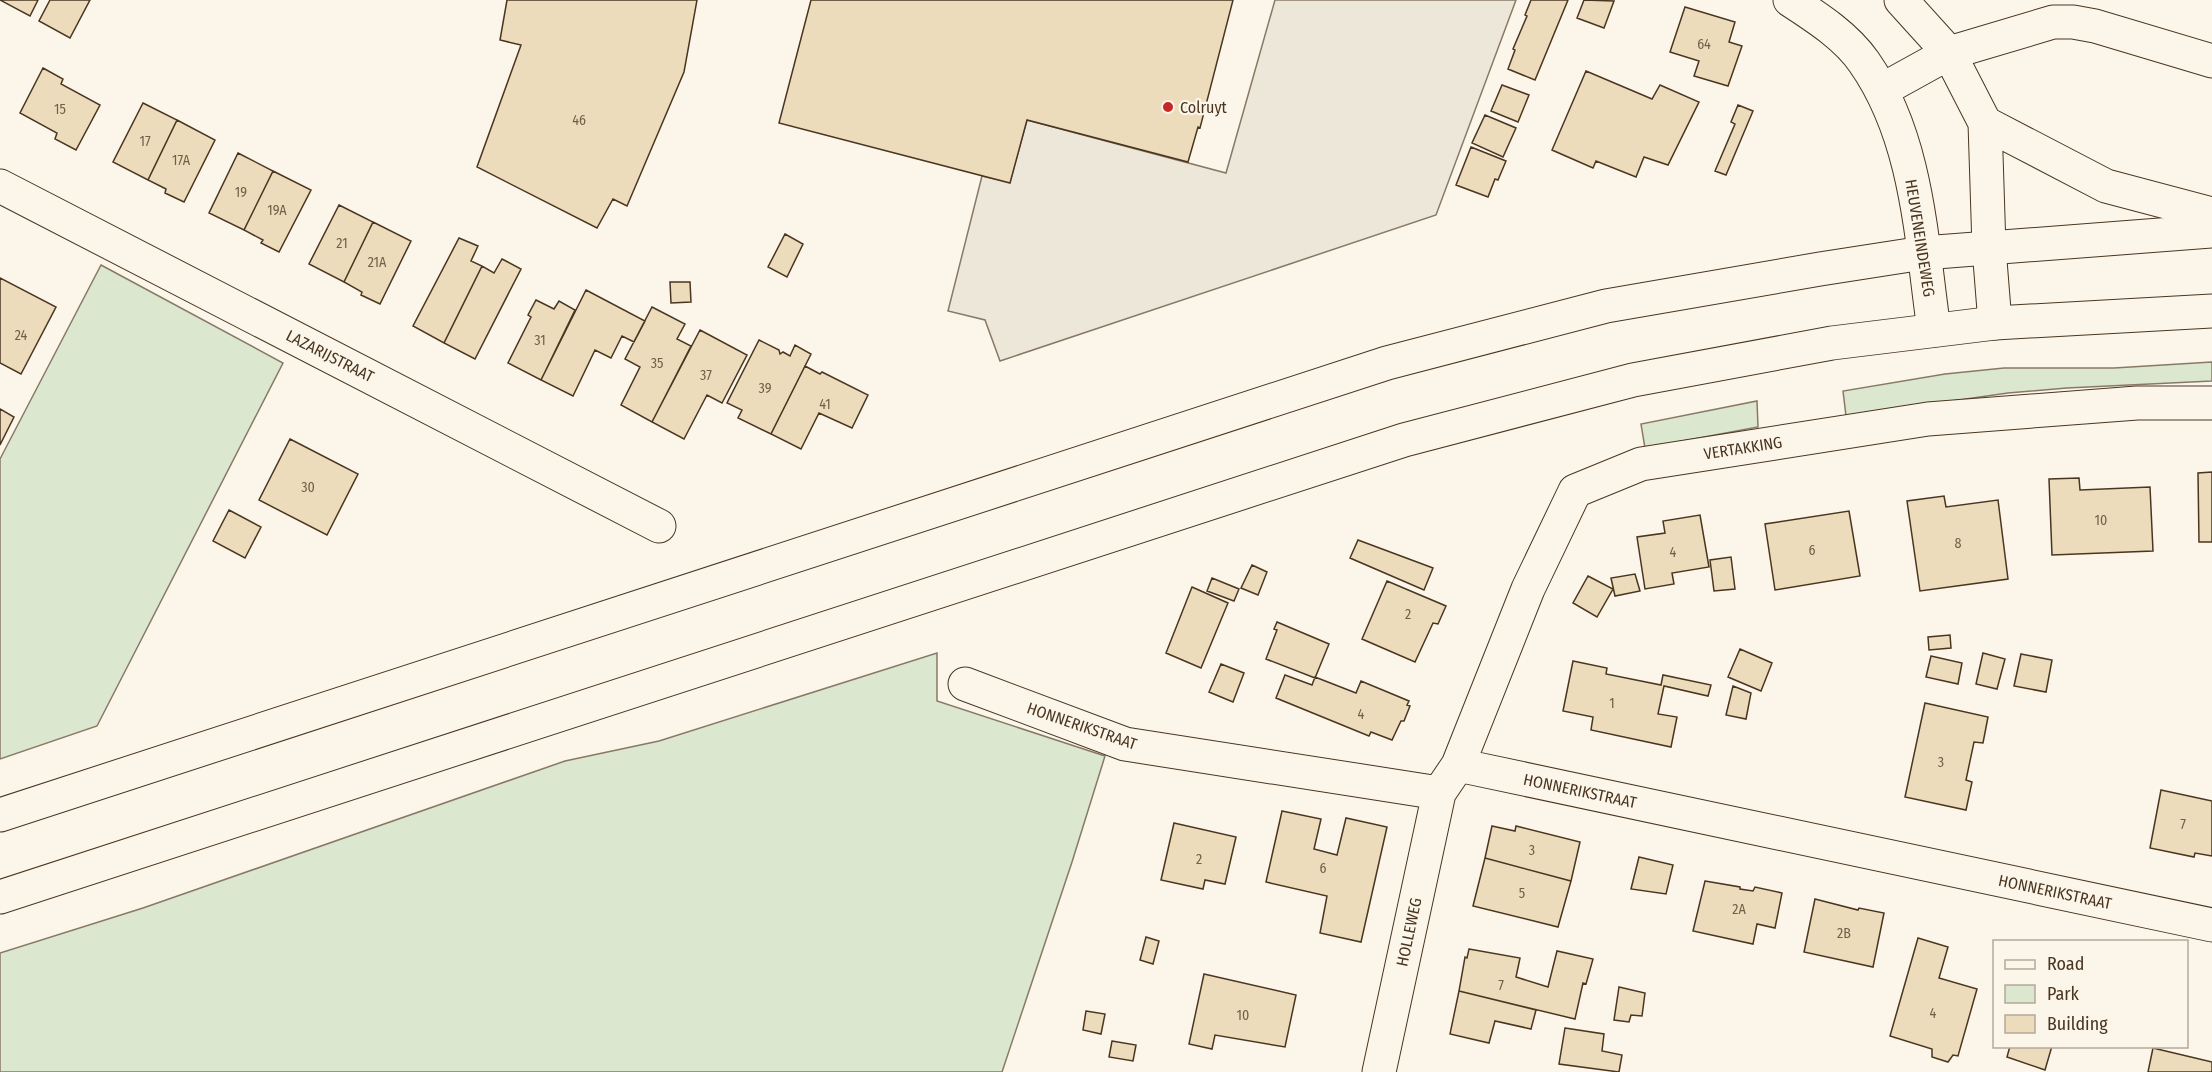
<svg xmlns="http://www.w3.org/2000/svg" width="2212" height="1072" viewBox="0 0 2212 1072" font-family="'Fira Sans Condensed',sans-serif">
	<rect width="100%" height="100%" fill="#fbf6e9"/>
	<!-- green -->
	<path fill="#dce7d0" stroke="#887966" stroke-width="1.5" d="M 101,265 L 283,363 L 97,726 L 0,759 L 0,459 Z
		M 2212,362 L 2212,381 L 2067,388 L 2008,393 L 1846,416 L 1843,391 L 1945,374 L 2004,368 L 2114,368 Z
		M 1757,401 L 1758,427 L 1645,448 L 1641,424 Z
		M 937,653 L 937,701 L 1105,756 L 1072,862 L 1002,1072 L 0,1072 L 0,953 L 143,908 L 565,761 L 659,741 Z"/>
	<!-- parking -->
	<path fill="#ede7d9" stroke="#887966" stroke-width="1.5" d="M 1275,0 L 1516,0 L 1436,215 L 1000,361 L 985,320 L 948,311 L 982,176 L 1010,182 L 1027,120 L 1226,173 Z"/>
	<!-- building -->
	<path fill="#ecdcbc" stroke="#4a3520" stroke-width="1.5" d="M 0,0 L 38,0 L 30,16 Z
		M 50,0 L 90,0 L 70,38 L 39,21 Z
		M 507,0 L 697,0 L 684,72 L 627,206 L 613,199 L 597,228 L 477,167 L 521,45 L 500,40 Z
		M 811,0 L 1233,0 L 1200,128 L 1198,127 L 1188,162 L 1027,120 L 1010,183 L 779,123 Z
		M 1531,0 L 1568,0 L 1535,80 L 1508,69 L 1515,50 L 1513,49 L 1527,16 L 1525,15 Z
		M 1584,0 L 1614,1 L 1604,28 L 1577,18 Z
		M 1685,7 L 1735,22 L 1729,42 L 1742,46 L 1728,86 L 1694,76 L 1699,61 L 1670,52 Z
		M 43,68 L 63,79 L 61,84 L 100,105 L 76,150 L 55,139 L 57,133 L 20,113 Z
		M 1586,71 L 1652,99 L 1660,85 L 1699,102 L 1668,165 L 1644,157 L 1636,177 L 1596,161 L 1593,168 L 1552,150 Z
		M 1502,85 L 1529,95 L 1518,122 L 1491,111 Z
		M 143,103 L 177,120 L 148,180 L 113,162 Z
		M 1738,105 L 1753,111 L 1726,175 L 1715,171 L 1735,124 L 1731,122 Z
		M 1485,115 L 1516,128 L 1503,157 L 1472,143 Z
		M 177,120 L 215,140 L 184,202 L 165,193 L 166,189 L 148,180 Z
		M 1471,147 L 1506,161 L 1498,180 L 1495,179 L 1488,197 L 1456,185 Z
		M 238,153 L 273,171 L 244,230 L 209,213 Z
		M 273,171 L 311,190 L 279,252 L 261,243 L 263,240 L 244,230 Z
		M 339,205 L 373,222 L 344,282 L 309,264 Z
		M 373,222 L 411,241 L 380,304 L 361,295 L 362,292 L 344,282 Z
		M 785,234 L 803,244 L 787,277 L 768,267 Z
		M 459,238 L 478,246 L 471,261 L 482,266 L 444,343 L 413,326 Z
		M 502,259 L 521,269 L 475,359 L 444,343 L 482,266 L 494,273 Z
		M 0,278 L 56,307 L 21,374 L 0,363 Z
		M 670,282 L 690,282 L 691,302 L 671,303 Z
		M 586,290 L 645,321 L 634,342 L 622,336 L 611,358 L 595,350 L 573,396 L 541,380 Z
		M 536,300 L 554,309 L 559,301 L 575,310 L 541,380 L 508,363 L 531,317 L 528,315 Z
		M 652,307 L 685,324 L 677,339 L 691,346 L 652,422 L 621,405 L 640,367 L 625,359 Z
		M 700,330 L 747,355 L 722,403 L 707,395 L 684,439 L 652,422 Z
		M 759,340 L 779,350 L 780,354 L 783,352 L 790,356 L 795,345 L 811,354 L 771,434 L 738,418 L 742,410 L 727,403 Z
		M 805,366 L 820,374 L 822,372 L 868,395 L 852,428 L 819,413 L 801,449 L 771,434 Z
		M 0,409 L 14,417 L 0,445 Z
		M 290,439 L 358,474 L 327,535 L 259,500 Z
		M 2212,472 L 2212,542 L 2199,542 L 2198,473 Z
		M 2079,478 L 2080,490 L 2150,487 L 2153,551 L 2052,555 L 2049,479 Z
		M 1944,496 L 1946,507 L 1998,500 L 2008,579 L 1920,591 L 1907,501 Z
		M 229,510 L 261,527 L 245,558 L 213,541 Z
		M 1849,511 L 1860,576 L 1775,590 L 1765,524 Z
		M 1700,515 L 1709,567 L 1672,573 L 1674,584 L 1645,589 L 1637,537 L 1665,533 L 1663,521 Z
		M 1358,540 L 1433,568 L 1424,590 L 1350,558 Z
		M 1731,557 L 1735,589 L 1714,591 L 1710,560 Z
		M 1252,565 L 1267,572 L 1258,595 L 1241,588 Z
		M 1635,574 L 1640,591 L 1615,596 L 1611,578 Z
		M 1588,576 L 1613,589 L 1597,617 L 1573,603 Z
		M 1212,578 L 1239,589 L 1234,601 L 1207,591 Z
		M 1387,581 L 1446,606 L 1438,624 L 1433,623 L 1415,662 L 1362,639 Z
		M 1192,587 L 1228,603 L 1201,668 L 1166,653 Z
		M 1277,622 L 1329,644 L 1315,678 L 1266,659 L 1277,630 L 1274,629 Z
		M 1950,635 L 1951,648 L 1929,650 L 1928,637 Z
		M 1740,649 L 1772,663 L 1761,691 L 1728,677 Z
		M 1983,653 L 2005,659 L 1997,689 L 1976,684 Z
		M 2021,654 L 2052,660 L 2046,692 L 2014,686 Z
		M 1931,656 L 1962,663 L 1958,684 L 1926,677 Z
		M 1573,661 L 1607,668 L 1606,674 L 1661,685 L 1663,675 L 1711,685 L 1708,696 L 1664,686 L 1658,714 L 1677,717 L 1671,747 L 1591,730 L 1593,717 L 1563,711 Z
		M 1221,664 L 1244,673 L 1233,702 L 1209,692 Z
		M 1285,675 L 1312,685 L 1315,677 L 1356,693 L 1361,681 L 1409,701 L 1407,705 L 1410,706 L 1404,721 L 1401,721 L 1392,740 L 1371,732 L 1369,736 L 1276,698 Z
		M 1733,686 L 1751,693 L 1746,719 L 1726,715 Z
		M 1925,703 L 1988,717 L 1983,743 L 1974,742 L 1966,780 L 1972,782 L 1966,810 L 1905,797 Z
		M 2161,790 L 2212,801 L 2212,856 L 2195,853 L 2194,857 L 2150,848 Z
		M 1282,811 L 1321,819 L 1314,849 L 1337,855 L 1346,818 L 1387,827 L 1361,942 L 1320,933 L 1327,896 L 1266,882 Z
		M 1174,823 L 1236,837 L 1225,884 L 1205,880 L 1203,889 L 1161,880 Z
		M 1492,826 L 1515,831 L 1516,826 L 1580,842 L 1571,881 L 1485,858 Z
		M 1639,857 L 1673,865 L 1666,894 L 1631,889 Z
		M 1485,858 L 1571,881 L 1558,927 L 1473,906 Z
		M 1705,881 L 1740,887 L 1740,889 L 1753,891 L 1755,887 L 1782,893 L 1775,928 L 1757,924 L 1753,944 L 1693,931 Z
		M 1815,899 L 1858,910 L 1859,908 L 1884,913 L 1873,967 L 1804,952 Z
		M 1146,937 L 1159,941 L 1153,964 L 1140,960 Z
		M 1918,938 L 1948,947 L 1939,978 L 1977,989 L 1958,1056 L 1953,1055 L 1948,1062 L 1932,1057 L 1932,1049 L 1890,1036 Z
		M 1469,949 L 1520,958 L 1516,977 L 1548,987 L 1557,951 L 1593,959 L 1586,984 L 1583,983 L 1575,1019 L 1459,991 L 1465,957 L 1467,958 Z
		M 1204,974 L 1296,995 L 1285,1047 L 1215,1035 L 1212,1049 L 1189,1044 Z
		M 1619,987 L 1645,993 L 1642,1016 L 1631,1015 L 1629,1022 L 1614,1020 Z
		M 1459,991 L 1536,1010 L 1531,1029 L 1495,1021 L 1489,1043 L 1450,1034 Z
		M 1086,1011 L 1105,1014 L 1101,1034 L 1083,1030 Z
		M 1565,1028 L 1604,1034 L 1602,1051 L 1622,1055 L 1619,1072 L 1559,1064 Z
		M 1112,1041 L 1136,1045 L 1133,1061 L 1109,1057 Z
		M 2010,1046 L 2052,1046 L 2045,1070 L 2007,1057 Z
		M 2153,1048 L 2212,1062 L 2212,1072 L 2148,1072 Z"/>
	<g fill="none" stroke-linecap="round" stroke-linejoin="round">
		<defs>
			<path id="minor" d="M 1790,0 C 1816,17 1846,36 1864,62 C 1918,139 1921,239 1934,330
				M 1901,0 L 1949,53 L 1985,123 L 1989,248 L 1995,323
				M 1882,90 L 1949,53 L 2053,22 L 2073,22 L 2095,26 L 2212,61
				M 1985,123 L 2106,186 L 2212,214
				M 0,186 L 659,526
				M 965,684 L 1125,744 L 1439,793 L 1458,765 L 1528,589 L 1575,491 L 1641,464 L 1928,419 L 2137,403 L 2212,403
				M 1458,765 L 2212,925
				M 1379,1072 L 1439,793"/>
			<path id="major" d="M 1923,253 L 2212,231"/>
			<path id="highway" d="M 0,815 L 1387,363 L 1606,306 L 1820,269 L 1923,253
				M 0,897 L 1404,440 L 1633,380 L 1832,343 L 1995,323 L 2212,311"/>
		</defs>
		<!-- minor casing -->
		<use href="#minor" stroke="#4a3520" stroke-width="35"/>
		<!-- major casing -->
		<use href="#major" stroke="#4a3520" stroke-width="35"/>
		<!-- highway casing -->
		<use href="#highway" stroke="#4a3520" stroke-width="35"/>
		<!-- minor -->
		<use href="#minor" stroke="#fbf6e9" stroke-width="33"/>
		<!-- major -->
		<use href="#major" stroke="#fbf6e9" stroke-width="33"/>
		<!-- highway -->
		<use href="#highway" stroke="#fbf6e9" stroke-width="33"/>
	</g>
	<!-- markers -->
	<circle fill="#c62828" stroke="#fbf6e9" stroke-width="2" cx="1168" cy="107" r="6"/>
	<g text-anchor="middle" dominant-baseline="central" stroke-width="4.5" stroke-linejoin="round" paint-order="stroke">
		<!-- number labels -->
		<g font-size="14" fill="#725f47">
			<text x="1704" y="44">64</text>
			<text x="60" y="109">15</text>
			<text x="579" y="120">46</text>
			<text x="145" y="141">17</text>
			<text x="181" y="160">17A</text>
			<text x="241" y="192">19</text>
			<text x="277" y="210">19A</text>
			<text x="342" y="243">21</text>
			<text x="377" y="262">21A</text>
			<text x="21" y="335">24</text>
			<text x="540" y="340">31</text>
			<text x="657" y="363">35</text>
			<text x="706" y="375">37</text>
			<text x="765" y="388">39</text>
			<text x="825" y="404">41</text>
			<text x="308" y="487">30</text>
			<text x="2101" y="520">10</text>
			<text x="1958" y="543">8</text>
			<text x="1812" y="550">6</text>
			<text x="1673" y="552">4</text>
			<text x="1408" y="614">2</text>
			<text x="1612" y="703">1</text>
			<text x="1361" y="714">4</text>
			<text x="1941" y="762">3</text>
			<text x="2183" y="824">7</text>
			<text x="1532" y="850">3</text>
			<text x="1199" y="859">2</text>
			<text x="1323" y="868">6</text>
			<text x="1522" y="893">5</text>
			<text x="1739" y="909">2A</text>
			<text x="1844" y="933">2B</text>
			<text x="1501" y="985">7</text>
			<text x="1933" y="1013">4</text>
			<text x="1243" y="1015">10</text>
		</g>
		<!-- poi labels -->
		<g font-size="16" fill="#4a3520" stroke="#fbf6e9" text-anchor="start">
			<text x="1180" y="107">Colruyt</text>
		</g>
		<!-- street labels -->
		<g font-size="16" fill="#4a3520" stroke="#fbf6e9">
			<text transform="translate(1920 238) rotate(81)">HEUVENEINDEWEG</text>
			<text transform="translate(330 356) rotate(27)">LAZARIJSTRAAT</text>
			<text transform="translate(1743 448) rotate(-9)">VERTAKKING</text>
			<text transform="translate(1082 726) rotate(19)">HONNERIKSTRAAT</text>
			<text transform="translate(1580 791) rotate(12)">HONNERIKSTRAAT</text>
			<text transform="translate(2055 892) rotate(12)">HONNERIKSTRAAT</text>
			<text transform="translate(1409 932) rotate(-78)">HOLLEWEG</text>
		</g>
	</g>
	<!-- legend -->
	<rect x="1993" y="940" width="195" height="108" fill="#fbf6e9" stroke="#b4a999" stroke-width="1.5"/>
	<rect x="2005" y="960" width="30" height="9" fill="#fbf6e9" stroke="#b4a999" stroke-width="1.5"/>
	<text x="2047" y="970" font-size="18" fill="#4a3520">Road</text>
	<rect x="2005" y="985" width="30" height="18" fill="#dce7d0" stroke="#b4a999" stroke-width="1.5"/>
	<text x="2047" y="1000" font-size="18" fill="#4a3520">Park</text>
	<rect x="2005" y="1015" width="30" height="18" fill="#ecdcbc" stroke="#b4a999" stroke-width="1.5"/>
	<text x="2047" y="1030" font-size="18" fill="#4a3520">Building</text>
</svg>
